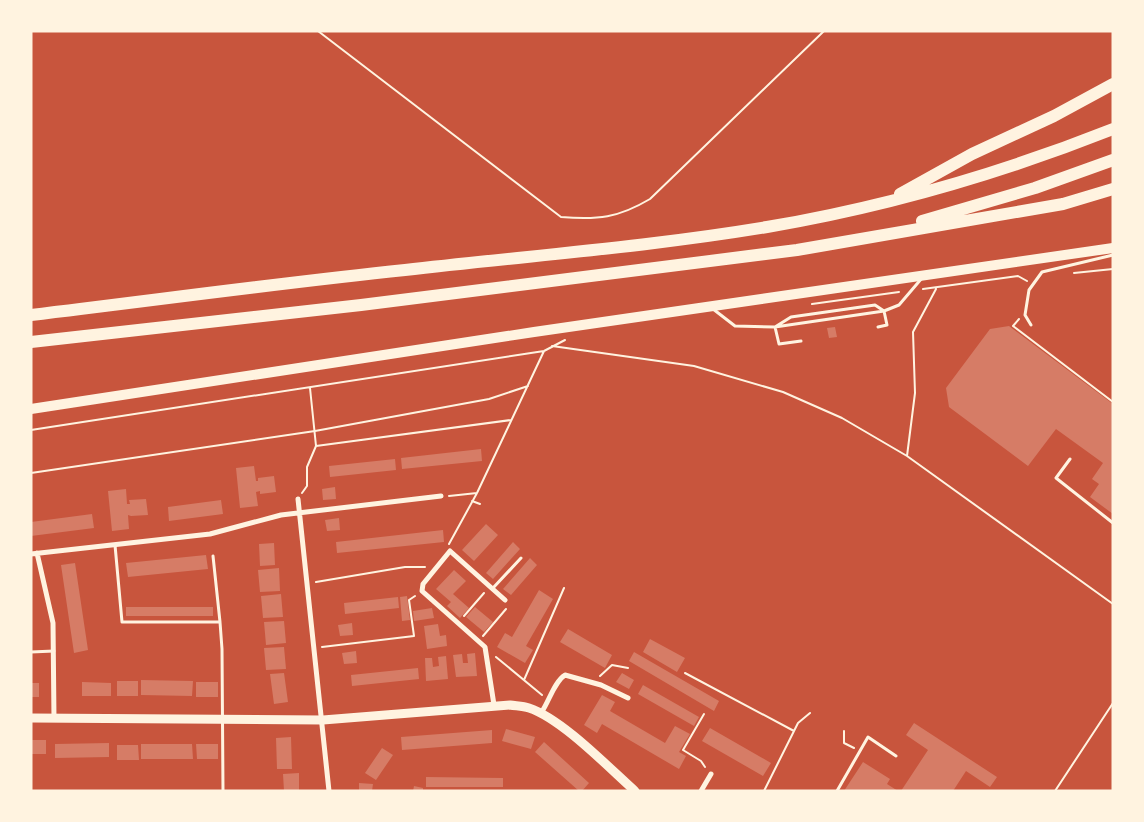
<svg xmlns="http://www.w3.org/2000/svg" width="1144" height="822" viewBox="0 0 1144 822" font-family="Overpass,sans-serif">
	<rect width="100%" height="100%" fill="#c8553d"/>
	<!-- building -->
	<path fill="#d67c66" d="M 1009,326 L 1113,404 L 1113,514 L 1090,497 L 1099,484 L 1092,479 L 1103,463 L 1056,429 L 1028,466 L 949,407 L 946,388 L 990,329 Z
		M 835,327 L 837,337 L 829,338 L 827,328 Z
		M 481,449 L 482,461 L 402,469 L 401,458 Z
		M 395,459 L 396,470 L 330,477 L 329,466 Z
		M 254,466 L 256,481 L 258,481 L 258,478 L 274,476 L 276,492 L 260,494 L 260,491 L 256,492 L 258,506 L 240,508 L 236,468 Z
		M 335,487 L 336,499 L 323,500 L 322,489 Z
		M 126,489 L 127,504 L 130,504 L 129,500 L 146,499 L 148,515 L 131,516 L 128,515 L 129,529 L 112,531 L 108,491 Z
		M 221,500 L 223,514 L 169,521 L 168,507 Z
		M 92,514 L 94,528 L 31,536 L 31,522 Z
		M 339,518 L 340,530 L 327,531 L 325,520 Z
		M 486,524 L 498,535 L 474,561 L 462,550 Z
		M 443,530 L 444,542 L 337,553 L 336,542 Z
		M 513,542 L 520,549 L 493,579 L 486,573 Z
		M 274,543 L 275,565 L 260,566 L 259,544 Z
		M 206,555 L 208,569 L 128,577 L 126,563 Z
		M 530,558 L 537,565 L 511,595 L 503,589 Z
		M 75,563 L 88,650 L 74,653 L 61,565 Z
		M 279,568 L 280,591 L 260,592 L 258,570 Z
		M 454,570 L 466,581 L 453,594 L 469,608 L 460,618 L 447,606 L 451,602 L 436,589 Z
		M 539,590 L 553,599 L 526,646 L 533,650 L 525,663 L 497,647 L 505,633 L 512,637 Z
		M 281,594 L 283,617 L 263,618 L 261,596 Z
		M 407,596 L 410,620 L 402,621 L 400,597 Z
		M 398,597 L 399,608 L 345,614 L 344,603 Z
		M 126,607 L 213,607 L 213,616 L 126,616 Z
		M 475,607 L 493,622 L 484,632 L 466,617 Z
		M 432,608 L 434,618 L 414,621 L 413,611 Z
		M 284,621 L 286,643 L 266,645 L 264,622 Z
		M 352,623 L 353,635 L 340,636 L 338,625 Z
		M 438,624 L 440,636 L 446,635 L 447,646 L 427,649 L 424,626 Z
		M 568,629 L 612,655 L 605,668 L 560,642 Z
		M 650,639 L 685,658 L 677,672 L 643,652 Z
		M 284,647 L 286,669 L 266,670 L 264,648 Z
		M 356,651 L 357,663 L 344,664 L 342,653 Z
		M 634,652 L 719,701 L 714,711 L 629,661 Z
		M 475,653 L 477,676 L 456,677 L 453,655 L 462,654 L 463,663 L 468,663 L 467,654 Z
		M 446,656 L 448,679 L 426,681 L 425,658 L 432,658 L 433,667 L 439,666 L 438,657 Z
		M 418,668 L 419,679 L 352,686 L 351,675 Z
		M 284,673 L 288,702 L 274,704 L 270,674 Z
		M 622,673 L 634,680 L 629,689 L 616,682 Z
		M 141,680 L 193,681 L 192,696 L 141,695 Z
		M 117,681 L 138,681 L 138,696 L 117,696 Z
		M 82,682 L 111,683 L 111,696 L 82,696 Z
		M 196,682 L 218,682 L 218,697 L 196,697 Z
		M 31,683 L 39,683 L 39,697 L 31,697 Z
		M 643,685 L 699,717 L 694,726 L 638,694 Z
		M 602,695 L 615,702 L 610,711 L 665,743 L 675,726 L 690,734 L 679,752 L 686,756 L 679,769 L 602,724 L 597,733 L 584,725 Z
		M 914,723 L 997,777 L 990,787 L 966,771 L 953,791 L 901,791 L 928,750 L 906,735 Z
		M 710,728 L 771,763 L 763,776 L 702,741 Z
		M 506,729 L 535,737 L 531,749 L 502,741 Z
		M 492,730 L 492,743 L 402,750 L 401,737 Z
		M 291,737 L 292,769 L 277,769 L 276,738 Z
		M 31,740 L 46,740 L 46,754 L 31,754 Z
		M 544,742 L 589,783 L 582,791 L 579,791 L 535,752 Z
		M 109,743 L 109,757 L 55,758 L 55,744 Z
		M 141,744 L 192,744 L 193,759 L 141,759 Z
		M 196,744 L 218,744 L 218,759 L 197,759 Z
		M 117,745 L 138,745 L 139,760 L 117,760 Z
		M 382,748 L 393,755 L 376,780 L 365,773 Z
		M 863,762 L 890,779 L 887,784 L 898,791 L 844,791 Z
		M 299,773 L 299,791 L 284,791 L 283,774 Z
		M 426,777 L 503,778 L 503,787 L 426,787 Z
		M 359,783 L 373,784 L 372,791 L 359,791 Z
		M 414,786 L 423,788 L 423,791 L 413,791 Z"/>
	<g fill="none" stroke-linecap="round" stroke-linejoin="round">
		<!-- path -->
		<path stroke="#fff3e0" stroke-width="2" d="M 318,31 L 561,217 C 598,220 618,218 650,199 L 824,31
			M 1074,273 L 1113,269
			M 923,289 L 1018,276 L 1027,281
			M 812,304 L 899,292
			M 1019,319 L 1013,326 L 1113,402
			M 552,346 L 694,366 L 783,392 L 842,418 L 907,456 L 1113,604
			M 31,430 L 544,351 L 565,340
			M 316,446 L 511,420
			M 907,456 L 915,393 L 913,332 L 936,289
			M 31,473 L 315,431 L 489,399 L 528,386
			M 302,493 L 307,486 L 307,467 L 316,446 L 310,388
			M 449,496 L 477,493
			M 472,501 L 480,504
			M 449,544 L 477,493 L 544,351
			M 316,582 L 405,567 L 425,567
			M 464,616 L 484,593
			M 483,636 L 506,609
			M 322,647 L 414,636 L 409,600 L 415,596
			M 496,657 L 542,695
			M 685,673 L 794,731
			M 600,676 L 612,665 L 628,668
			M 524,680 L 564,588
			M 704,714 L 683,750 L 701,761 L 705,767
			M 844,731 L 844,743 L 854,748
			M 764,791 L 798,723 L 810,713
			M 1055,791 L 1113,703"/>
		<!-- service -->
		<path stroke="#fff3e0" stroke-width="3" d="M 713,309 L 735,326 L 775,327 L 791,317 L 875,305 L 884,311 L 887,325 L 878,327
			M 1031,325 L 1025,315 L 1029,290 L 1042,272 L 1113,255
			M 801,341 L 779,344 L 775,327 L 884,311 L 899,305 L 922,278
			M 1070,459 L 1056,478 L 1113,523
			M 115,545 L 122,622 L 220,622 L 222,649 L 223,791
			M 213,556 L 220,622
			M 493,588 L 521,558
			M 31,652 L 54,651
			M 837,791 L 868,737 L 896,756"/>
		<!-- minor -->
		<path stroke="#fff3e0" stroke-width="5" d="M 298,499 L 329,791
			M 37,553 L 53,623 L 54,719
			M 31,554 L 210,534 L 281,515 L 441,496
			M 494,705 L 485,647 L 422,591 L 423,584 L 450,551 L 505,600
			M 541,713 C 549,702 554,682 565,675 L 601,685 L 628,698
			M 701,791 L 711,774"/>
		<!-- tertiary -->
		<path stroke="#fff3e0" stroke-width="9" d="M 31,718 L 323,720 L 510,705 C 516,706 523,706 529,708 C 562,719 608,767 635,791"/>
		<!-- primary -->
		<path stroke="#fff3e0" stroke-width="10" d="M 31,409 L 534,332 L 1113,248"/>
		<!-- motorway -->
		<path stroke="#fff3e0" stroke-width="12" d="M 900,194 L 972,154 L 1054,116 L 1113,84
			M 922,221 L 1035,188 L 1113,160
			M 31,315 C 156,300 280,283 405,270 C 526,256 647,247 767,227 C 885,207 1002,173 1113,129
			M 31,342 L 361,305 L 797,250 L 1063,204 L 1113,189"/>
	</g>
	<!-- border -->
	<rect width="1144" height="822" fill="none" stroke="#fff3e0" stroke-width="65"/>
</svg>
